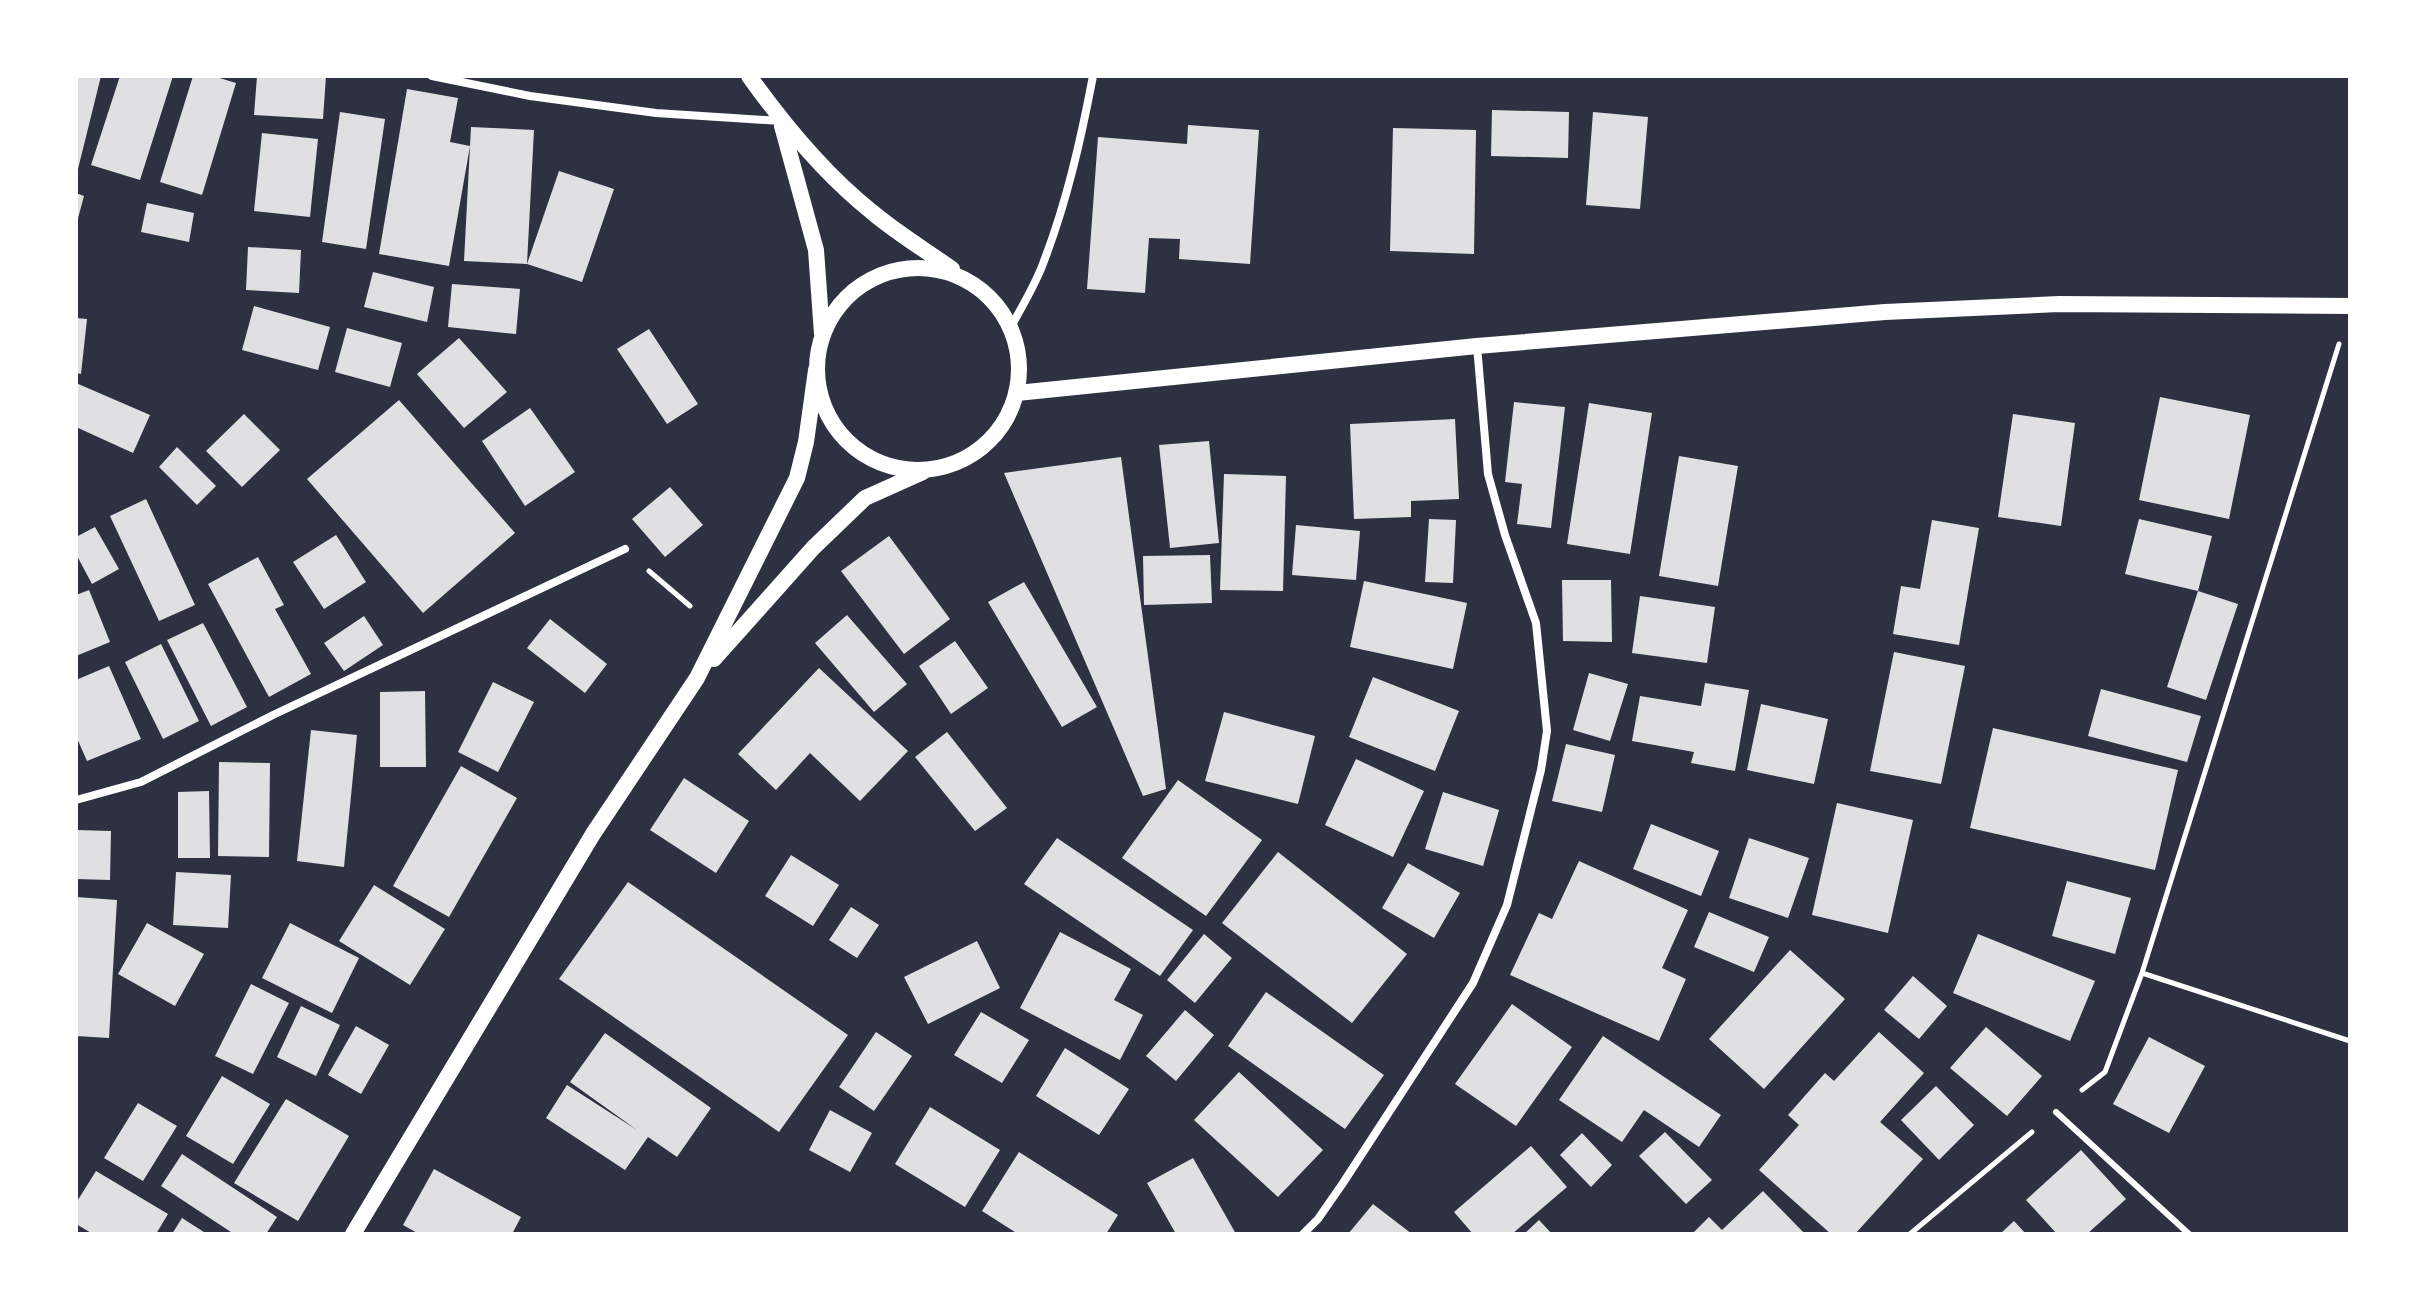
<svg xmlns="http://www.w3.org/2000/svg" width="2426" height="1310" viewBox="0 0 2426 1310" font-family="Commissioner,sans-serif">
	<rect width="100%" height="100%" fill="#2d3142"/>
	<!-- building -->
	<path fill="#e0e0e3" d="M 76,76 L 101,76 L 77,173 L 76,173 Z
		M 120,76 L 173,76 L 140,180 L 91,165 Z
		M 193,76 L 213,76 L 236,83 L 202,195 L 160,182 Z
		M 257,76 L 326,76 L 323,119 L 254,115 Z
		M 407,89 L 458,98 L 450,142 L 470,146 L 471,127 L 534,130 L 527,264 L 464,261 L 470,146 L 449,266 L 379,254 Z
		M 1492,110 L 1569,112 L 1568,158 L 1491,156 Z
		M 340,112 L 385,119 L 366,249 L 322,242 Z
		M 1593,112 L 1648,117 L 1640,209 L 1586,205 Z
		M 1188,125 L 1259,130 L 1250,264 L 1179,259 L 1180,239 L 1149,238 L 1145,293 L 1087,289 L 1098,137 L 1187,144 Z
		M 1393,128 L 1476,130 L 1474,254 L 1390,251 Z
		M 262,133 L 318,139 L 310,217 L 254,211 Z
		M 559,171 L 614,189 L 582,282 L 527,264 Z
		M 76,193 L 84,196 L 77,222 L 76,222 Z
		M 147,203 L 194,213 L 189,242 L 141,232 Z
		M 248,247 L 301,250 L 299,293 L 246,290 Z
		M 373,272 L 434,287 L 427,322 L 364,307 Z
		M 452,284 L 520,289 L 516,334 L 448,327 Z
		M 254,306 L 330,327 L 318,370 L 242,350 Z
		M 76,318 L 87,319 L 81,374 L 76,373 Z
		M 347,328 L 402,343 L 390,387 L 335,372 Z
		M 649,329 L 698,404 L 667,424 L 617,349 Z
		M 459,338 L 507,392 L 464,428 L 417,374 Z
		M 76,383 L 150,415 L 133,453 L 76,427 Z
		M 2160,397 L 2250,415 L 2229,519 L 2139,500 Z
		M 399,400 L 515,533 L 423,613 L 307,479 Z
		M 1514,402 L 1565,407 L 1551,528 L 1517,524 L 1522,484 L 1505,482 Z
		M 1589,403 L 1652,413 L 1630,554 L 1567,544 Z
		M 530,408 L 575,472 L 525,506 L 482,441 Z
		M 244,414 L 280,450 L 242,487 L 206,451 Z
		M 2013,414 L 2075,423 L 2061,526 L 1998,517 Z
		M 1455,419 L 1459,499 L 1411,501 L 1411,517 L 1354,519 L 1350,424 Z
		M 1209,441 L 1219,543 L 1170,548 L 1159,445 Z
		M 177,447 L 216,486 L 197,505 L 159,467 Z
		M 1679,456 L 1738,466 L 1718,586 L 1659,576 Z
		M 1121,457 L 1166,789 L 1143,796 L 1004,473 Z
		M 1224,474 L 1286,476 L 1283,591 L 1220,590 Z
		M 670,487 L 703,525 L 665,557 L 632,519 Z
		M 146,499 L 195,605 L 159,621 L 110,516 Z
		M 1429,519 L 1456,520 L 1453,583 L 1425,582 Z
		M 2139,519 L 2212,536 L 2198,591 L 2238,604 L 2206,700 L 2167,687 L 2198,591 L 2125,574 Z
		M 1932,520 L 1979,528 L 1959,645 L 1893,634 L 1901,586 L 1920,589 Z
		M 1296,525 L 1360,531 L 1356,580 L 1292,575 Z
		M 95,527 L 119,569 L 92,584 L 76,554 L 76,537 Z
		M 336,535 L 366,582 L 324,609 L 293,562 Z
		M 889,536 L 950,619 L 904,654 L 841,571 Z
		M 1210,555 L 1212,603 L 1144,605 L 1143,556 Z
		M 258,557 L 284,605 L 275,609 L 311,674 L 269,697 L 208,584 Z
		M 1562,580 L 1611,580 L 1612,642 L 1563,641 Z
		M 1364,581 L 1467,603 L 1453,669 L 1350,647 Z
		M 1024,582 L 1097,707 L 1062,727 L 988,602 Z
		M 89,590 L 110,642 L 76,656 L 76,595 Z
		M 1640,596 L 1715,607 L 1707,663 L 1632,653 Z
		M 847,615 L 907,684 L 874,712 L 815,643 Z
		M 364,616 L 383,645 L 344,671 L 324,643 Z
		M 550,619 L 607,664 L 585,693 L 527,648 Z
		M 203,623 L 247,707 L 211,726 L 167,640 Z
		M 955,641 L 988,688 L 951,714 L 919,666 Z
		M 161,644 L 199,721 L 163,739 L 125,662 Z
		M 1894,652 L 1965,666 L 1941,784 L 1870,771 Z
		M 109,666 L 141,739 L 87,761 L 76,736 L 76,680 Z
		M 819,668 L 908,751 L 860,801 L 810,753 L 776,790 L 738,754 Z
		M 1589,673 L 1628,684 L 1610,741 L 1573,730 Z
		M 1373,677 L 1459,711 L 1435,771 L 1349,737 Z
		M 493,682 L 534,702 L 498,772 L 458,752 Z
		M 1705,683 L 1749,690 L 1735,771 L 1691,763 L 1694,752 L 1632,741 L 1640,696 L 1701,706 Z
		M 2101,689 L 2201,716 L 2187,762 L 2088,736 Z
		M 425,691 L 426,767 L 380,767 L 380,692 Z
		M 1761,704 L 1828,719 L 1814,784 L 1747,770 Z
		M 1224,712 L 1315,736 L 1298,804 L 1205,781 Z
		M 1993,728 L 2178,770 L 2155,870 L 1970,828 Z
		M 311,730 L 357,735 L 344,867 L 297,861 Z
		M 947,732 L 1007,808 L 975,831 L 915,757 Z
		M 1566,744 L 1615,755 L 1602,812 L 1552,801 Z
		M 1356,759 L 1424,791 L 1393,857 L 1325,825 Z
		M 219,762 L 270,763 L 269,857 L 218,856 Z
		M 461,766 L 517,798 L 449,917 L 393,886 Z
		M 684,778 L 749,821 L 716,873 L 650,830 Z
		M 1178,780 L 1262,840 L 1206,916 L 1122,858 Z
		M 209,791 L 210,858 L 178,858 L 178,792 Z
		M 1443,792 L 1499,810 L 1483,866 L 1425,849 Z
		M 1837,803 L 1913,820 L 1888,933 L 1812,915 Z
		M 1651,824 L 1719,851 L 1701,896 L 1633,869 Z
		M 76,830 L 111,831 L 110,880 L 76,879 Z
		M 1057,838 L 1193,930 L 1160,976 L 1024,884 Z
		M 1749,838 L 1809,858 L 1788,918 L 1729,898 Z
		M 1278,852 L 1407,954 L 1352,1023 L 1222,923 Z
		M 791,855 L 839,885 L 813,926 L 765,896 Z
		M 1579,861 L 1688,910 L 1662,968 L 1686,979 L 1659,1041 L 1510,975 L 1539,913 L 1552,919 Z
		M 1408,863 L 1460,893 L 1434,938 L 1382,908 Z
		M 176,872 L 231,875 L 228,928 L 173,925 Z
		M 2067,881 L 2131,898 L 2115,954 L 2052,936 Z
		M 628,882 L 848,1035 L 779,1132 L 559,979 Z
		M 374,885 L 445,929 L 410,985 L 339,941 Z
		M 76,897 L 117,900 L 109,1038 L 76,1036 Z
		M 851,907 L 879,925 L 857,958 L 829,940 Z
		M 1709,912 L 1769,937 L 1754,972 L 1694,947 Z
		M 147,923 L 204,954 L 175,1006 L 118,974 Z
		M 290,923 L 359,958 L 332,1013 L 262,978 Z
		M 1060,932 L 1131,969 L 1114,1000 L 1143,1015 L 1120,1060 L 1020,1008 Z
		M 1204,934 L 1232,958 L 1195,1003 L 1167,980 Z
		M 1978,934 L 2095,981 L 2070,1041 L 1953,993 Z
		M 977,941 L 1000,988 L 928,1024 L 904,977 Z
		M 1790,950 L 1845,999 L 1764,1089 L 1709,1039 Z
		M 1913,976 L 1947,1006 L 1919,1039 L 1884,1010 Z
		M 251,984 L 289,1003 L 253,1074 L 215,1056 Z
		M 1266,992 L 1384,1075 L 1345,1129 L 1228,1046 Z
		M 1512,1004 L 1572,1047 L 1516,1126 L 1455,1084 Z
		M 301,1006 L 340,1025 L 316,1076 L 277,1057 Z
		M 1185,1010 L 1214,1035 L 1176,1081 L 1146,1056 Z
		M 981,1012 L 1029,1040 L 1002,1083 L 954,1055 Z
		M 356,1026 L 389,1045 L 361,1094 L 328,1075 Z
		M 1986,1027 L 2042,1076 L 2007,1116 L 1950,1068 Z
		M 876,1032 L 912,1056 L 874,1111 L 839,1087 Z
		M 1879,1032 L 1924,1073 L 1880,1122 L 1923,1159 L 1855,1234 L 1831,1234 L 1759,1170 L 1799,1125 L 1788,1115 L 1825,1073 L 1834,1081 Z
		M 605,1033 L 711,1108 L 677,1157 L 648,1137 L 625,1170 L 546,1118 L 567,1085 L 637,1130 L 570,1082 Z
		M 1603,1036 L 1721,1115 L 1699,1147 L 1644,1110 L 1622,1142 L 1559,1100 Z
		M 2149,1037 L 2205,1066 L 2169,1133 L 2113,1104 Z
		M 1065,1048 L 1129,1089 L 1099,1135 L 1036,1096 Z
		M 1239,1072 L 1323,1150 L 1278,1197 L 1194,1120 Z
		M 222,1076 L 270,1104 L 233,1164 L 186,1136 Z
		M 1936,1086 L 1974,1125 L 1939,1160 L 1901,1120 Z
		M 286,1099 L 349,1136 L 298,1221 L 234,1183 Z
		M 138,1103 L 177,1126 L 143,1181 L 104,1158 Z
		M 930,1107 L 1000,1150 L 965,1207 L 895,1164 Z
		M 830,1110 L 872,1133 L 850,1172 L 809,1150 Z
		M 1665,1132 L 1712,1180 L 1686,1204 L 1639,1156 Z
		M 1582,1133 L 1612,1165 L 1591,1187 L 1560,1155 Z
		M 1531,1146 L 1567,1187 L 1512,1234 L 1473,1234 L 1454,1212 Z
		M 2081,1150 L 2126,1199 L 2087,1234 L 2057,1234 L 2026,1200 Z
		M 1019,1152 L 1118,1215 L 1106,1234 L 1018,1234 L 982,1211 Z
		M 182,1154 L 277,1217 L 266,1234 L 234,1234 L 161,1186 Z
		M 1193,1158 L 1236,1234 L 1176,1234 L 1147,1183 Z
		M 434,1169 L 521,1217 L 512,1234 L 419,1234 L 403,1225 Z
		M 96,1171 L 168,1214 L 156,1234 L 93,1234 L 76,1224 L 76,1203 Z
		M 1763,1191 L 1805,1234 L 1692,1234 L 1709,1217 L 1722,1230 Z
		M 1373,1204 L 1412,1234 L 1348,1234 Z
		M 182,1218 L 207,1234 L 172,1234 Z
		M 1539,1220 L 1552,1234 L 1524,1234 Z
		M 2014,1221 L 2026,1234 L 2000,1234 Z"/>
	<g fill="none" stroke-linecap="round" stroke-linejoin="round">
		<!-- path -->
		<path stroke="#fff" stroke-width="5" d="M 649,571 L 690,606
			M 2142,973 L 2350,1041
			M 2082,1090 L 2105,1072 L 2142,973 L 2339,344
			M 1910,1234 L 2032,1132"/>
		<!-- service -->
		<path stroke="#fff" stroke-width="6" d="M 2056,1112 L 2189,1234"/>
		<!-- minor -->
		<path stroke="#fff" stroke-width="8" d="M 432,76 L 530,96 L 656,113 L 780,121
			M 1011,327 C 1022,306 1036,284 1044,261 C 1067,201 1081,139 1093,76
			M 76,800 L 141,782 L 273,715 L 625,549
			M 1303,1234 L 1318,1219 L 1343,1183 L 1473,983 L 1507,905 L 1541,770 L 1547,731 L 1536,623 L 1505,535 L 1488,474 L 1477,346"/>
		<!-- secondary -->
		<path stroke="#fff" stroke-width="16" d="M 749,76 C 784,125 824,174 872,212 C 897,233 925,250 952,269
			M 782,126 L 816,250 L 822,334
			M817 369a101 101 0 1 1 202 0a101 101 0 1 1-202 0Z
			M 1017,393 L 1477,346 L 1885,312 L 2059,304 L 2350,306
			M 714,659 L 813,548 L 865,498 L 923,472
			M 353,1234 L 593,834 L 697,678 L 797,478 L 806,442 L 816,370"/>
	</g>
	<!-- border -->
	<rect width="2426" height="1310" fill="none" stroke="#ffffff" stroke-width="156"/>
</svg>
